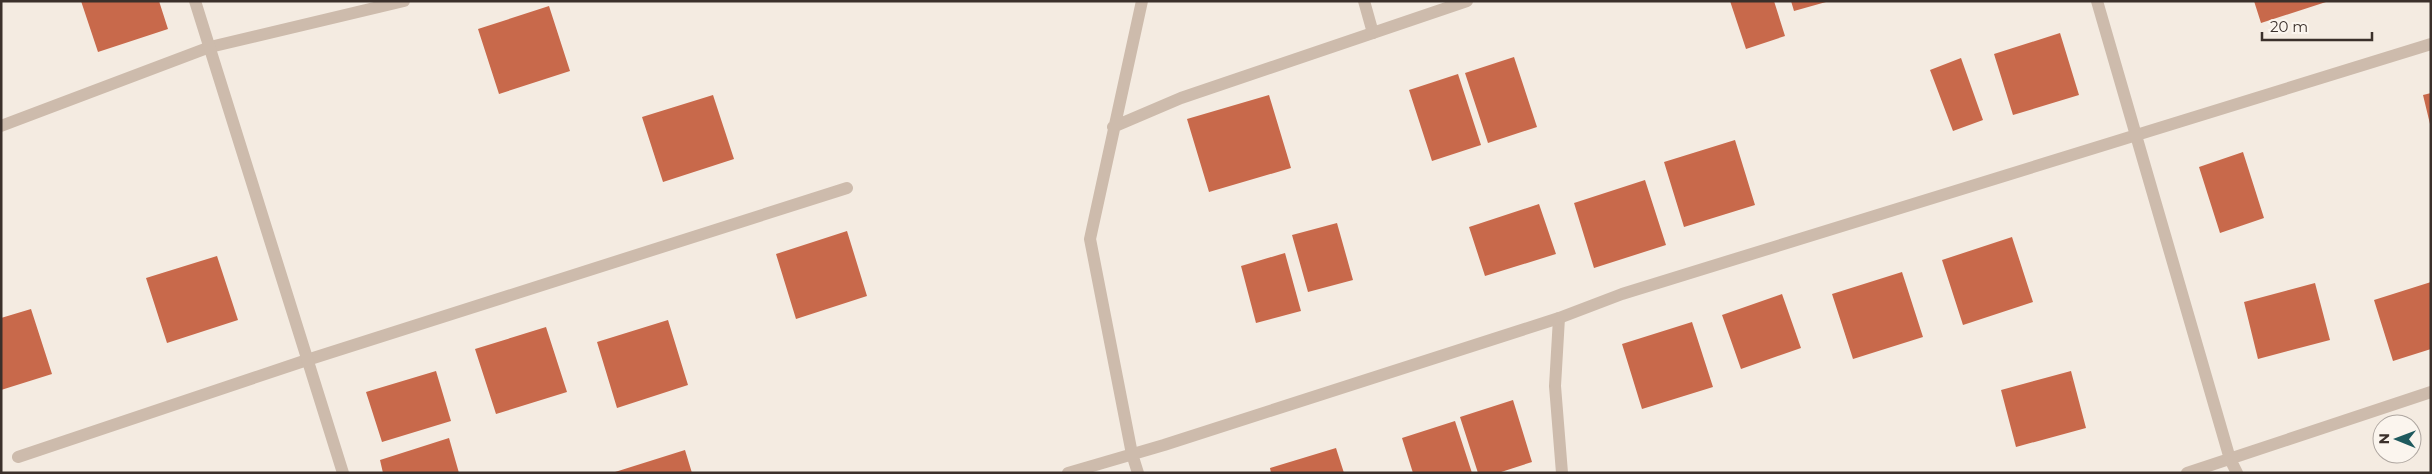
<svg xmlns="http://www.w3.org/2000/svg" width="2432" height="474" viewBox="0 0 2432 474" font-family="Montserrat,sans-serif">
	<rect width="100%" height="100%" fill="#f4ebe1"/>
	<!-- building -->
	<path fill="#c8694b" d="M 81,1 L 159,1 L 168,29 L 98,52 Z
		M 1730,1 L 1774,1 L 1785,36 L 1746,49 Z
		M 1791,1 L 1826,1 L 1826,2 L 1794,11 Z
		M 2254,1 L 2326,1 L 2326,2 L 2261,23 Z
		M 549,6 L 570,71 L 499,94 L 478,29 Z
		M 2060,33 L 2079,95 L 2013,115 L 1994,54 Z
		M 1514,57 L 1537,127 L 1488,143 L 1465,73 Z
		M 1961,58 L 1983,120 L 1953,131 L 1930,70 Z
		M 1458,74 L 1481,145 L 1432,161 L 1409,90 Z
		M 2431,93 L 2431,124 L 2430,124 L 2423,95 Z
		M 713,95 L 734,159 L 663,182 L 642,117 Z
		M 1269,95 L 1291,168 L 1209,192 L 1187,119 Z
		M 1735,140 L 1755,205 L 1684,227 L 1664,162 Z
		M 2243,152 L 2264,218 L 2220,233 L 2199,167 Z
		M 1645,180 L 1666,245 L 1594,268 L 1574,203 Z
		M 1539,204 L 1556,254 L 1485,276 L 1469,227 Z
		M 1337,223 L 1353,280 L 1308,292 L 1292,235 Z
		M 847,231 L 867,296 L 796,319 L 776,254 Z
		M 2012,237 L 2033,302 L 1963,325 L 1942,260 Z
		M 1285,253 L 1301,311 L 1256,323 L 1241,266 Z
		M 217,256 L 238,320 L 167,343 L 146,278 Z
		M 1902,272 L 1923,337 L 1853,359 L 1832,294 Z
		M 2431,282 L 2431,349 L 2393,361 L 2374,300 Z
		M 2315,283 L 2330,340 L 2258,359 L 2244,302 Z
		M 1782,294 L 1801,348 L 1741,369 L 1722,315 Z
		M 31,309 L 52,374 L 1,390 L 1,318 Z
		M 668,320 L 688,385 L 617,408 L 597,342 Z
		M 1692,322 L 1713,387 L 1642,409 L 1622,344 Z
		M 546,327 L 567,392 L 496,414 L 475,349 Z
		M 436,371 L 451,421 L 382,442 L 366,392 Z
		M 2071,371 L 2086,428 L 2016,447 L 2001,390 Z
		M 1513,400 L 1532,462 L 1498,473 L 1478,473 L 1460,417 Z
		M 1455,421 L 1472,473 L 1413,473 L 1402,438 Z
		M 449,438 L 459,473 L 383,473 L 380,460 Z
		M 1336,448 L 1344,473 L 1271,473 L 1270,468 Z
		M 685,450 L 692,473 L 615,473 L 615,472 Z"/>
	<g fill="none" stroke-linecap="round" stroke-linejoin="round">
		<!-- lane -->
		<path stroke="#cdbbac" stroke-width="12" d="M 1364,1 L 1373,33
			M 1,126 L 210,47 L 404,1
			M 1559,318 L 1555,386 L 1562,473
			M 18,457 L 307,360 L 847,188"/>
		<!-- street -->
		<path stroke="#cdbbac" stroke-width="12" d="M 195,1 L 343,473
			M 2097,1 L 2230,459 L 2237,473
			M 1113,127 L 1181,98 L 1467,1
			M 1068,473 L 1164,445 L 1559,318 L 1622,294 L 2431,44
			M 1138,473 L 1132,454 L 1090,239 L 1142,1
			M 2187,473 L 2431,392"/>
	</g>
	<!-- border -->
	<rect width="2432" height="474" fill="none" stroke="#3b302b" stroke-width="5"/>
	<!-- north arrow -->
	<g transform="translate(2397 439) rotate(271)"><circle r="24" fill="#fbf5ee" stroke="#aea6a0"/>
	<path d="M0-4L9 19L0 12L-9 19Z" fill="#1f5a5e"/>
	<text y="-8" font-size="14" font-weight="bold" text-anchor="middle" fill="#3b302b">N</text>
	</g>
	<!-- scale -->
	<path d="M2262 32v8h110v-8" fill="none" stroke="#3b302b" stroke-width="2.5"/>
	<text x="2270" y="32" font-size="15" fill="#3b302b" stroke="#fbf5ee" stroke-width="4" paint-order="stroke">20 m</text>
</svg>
